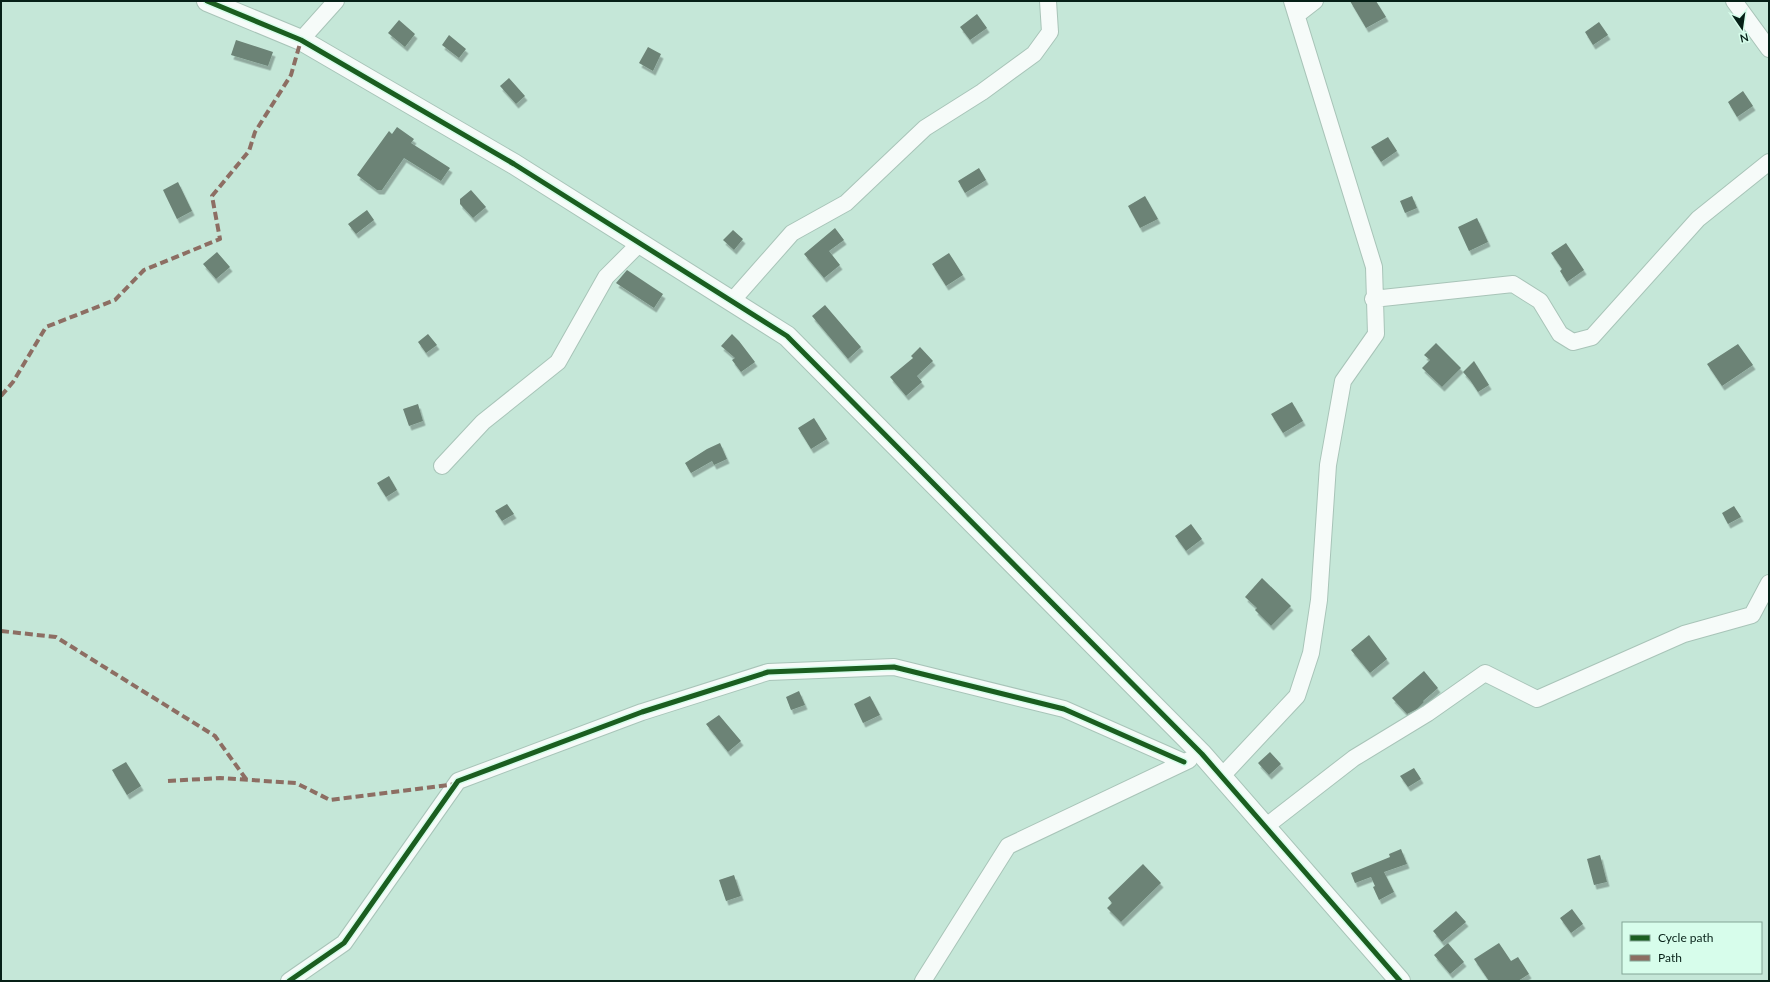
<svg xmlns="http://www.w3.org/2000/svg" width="1770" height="982" viewBox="0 0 1770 982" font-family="Lato,sans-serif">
	<defs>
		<filter id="shadow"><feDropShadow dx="2.5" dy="4.5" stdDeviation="0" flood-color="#0004"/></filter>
	</defs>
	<rect width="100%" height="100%" fill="#c5e7d8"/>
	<!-- building -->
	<path fill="#6c8376" filter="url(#shadow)" d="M 1350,1 L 1376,1 L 1386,17 L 1366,28 Z
		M 977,14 L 987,28 L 970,40 L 960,27 Z
		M 399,20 L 415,34 L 405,47 L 388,33 Z
		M 1599,22 L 1608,35 L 1593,45 L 1585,32 Z
		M 449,35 L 466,49 L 459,58 L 442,45 Z
		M 236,40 L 273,52 L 268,66 L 231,55 Z
		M 648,47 L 661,54 L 653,71 L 639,63 Z
		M 509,78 L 525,96 L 516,104 L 500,86 Z
		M 1743,91 L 1753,106 L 1737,117 L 1728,102 Z
		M 397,127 L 414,139 L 411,143 L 450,168 L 441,181 L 404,158 L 382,190 L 377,190 L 357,175 L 389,131 L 392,134 Z
		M 1388,137 L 1397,151 L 1381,162 L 1371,147 Z
		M 979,168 L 986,180 L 965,193 L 958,181 Z
		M 178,182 L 192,211 L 177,219 L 163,190 Z
		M 471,190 L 486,207 L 473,218 L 460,204 L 460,199 Z
		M 1145,196 L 1158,219 L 1140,228 L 1128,206 Z
		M 1412,196 L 1417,208 L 1405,213 L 1400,201 Z
		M 367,210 L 374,220 L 356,234 L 348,224 Z
		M 1477,218 L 1488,242 L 1469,251 L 1458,227 Z
		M 835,228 L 844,240 L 829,251 L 840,265 L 824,278 L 804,254 Z
		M 733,230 L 743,239 L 734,250 L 723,240 Z
		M 1566,243 L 1584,270 L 1567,282 L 1560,271 L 1562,269 L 1551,253 Z
		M 217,252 L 230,267 L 216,279 L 203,264 Z
		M 949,253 L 963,275 L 946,286 L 932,264 Z
		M 627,270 L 663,294 L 654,308 L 616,283 Z
		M 825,305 L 861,347 L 848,359 L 812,316 Z
		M 428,334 L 437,345 L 426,353 L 418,342 Z
		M 732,334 L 739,341 L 755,362 L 741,372 L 732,360 L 735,358 L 721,346 Z
		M 1436,343 L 1461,368 L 1442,387 L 1422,368 L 1430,360 L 1424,355 Z
		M 1738,344 L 1753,365 L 1722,386 L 1707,364 Z
		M 920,347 L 933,361 L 917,376 L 922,382 L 906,396 L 890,377 L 913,358 L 911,356 Z
		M 1474,361 L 1489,385 L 1478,392 L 1470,380 L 1463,372 Z
		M 1292,402 L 1303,421 L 1283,433 L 1271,414 Z
		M 418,404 L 423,421 L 409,426 L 403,409 Z
		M 814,418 L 827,439 L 811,449 L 798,428 Z
		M 720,443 L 727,459 L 714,465 L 712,461 L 691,473 L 685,463 L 707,449 Z
		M 389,476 L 397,490 L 386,497 L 377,483 Z
		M 507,504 L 514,514 L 502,521 L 495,511 Z
		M 1734,506 L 1741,517 L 1728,524 L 1722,513 Z
		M 1191,524 L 1202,539 L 1186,551 L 1175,536 Z
		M 1262,578 L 1291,606 L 1271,626 L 1255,610 L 1257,608 L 1245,597 Z
		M 1369,635 L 1387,659 L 1370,673 L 1351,650 Z
		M 1424,671 L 1438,688 L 1423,701 L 1424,702 L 1417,709 L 1407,714 L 1392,698 Z
		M 799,691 L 805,705 L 791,710 L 786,697 Z
		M 870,696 L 880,715 L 863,723 L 854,704 Z
		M 719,715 L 741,741 L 728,752 L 706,724 Z
		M 1270,752 L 1281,764 L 1269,775 L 1258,763 Z
		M 126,762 L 141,786 L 127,795 L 112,770 Z
		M 1414,768 L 1421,779 L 1408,787 L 1400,776 Z
		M 1401,849 L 1407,864 L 1384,872 L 1394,892 L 1379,900 L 1373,887 L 1375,886 L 1371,877 L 1355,883 L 1351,873 L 1390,857 L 1389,854 Z
		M 1600,855 L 1607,882 L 1594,885 L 1587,859 Z
		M 1143,864 L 1161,883 L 1121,922 L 1107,908 L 1112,903 L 1108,898 Z
		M 734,875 L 741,896 L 726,901 L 719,880 Z
		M 1572,909 L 1583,924 L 1571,933 L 1560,918 Z
		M 1456,911 L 1466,922 L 1442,942 L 1433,931 Z
		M 1448,943 L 1464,962 L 1450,974 L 1434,955 Z
		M 1499,943 L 1511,961 L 1518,957 L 1529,974 L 1518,981 L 1489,981 L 1474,959 Z"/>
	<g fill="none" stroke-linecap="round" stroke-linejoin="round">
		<defs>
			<path id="minor" d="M 1734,1 L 1769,49
				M 1297,15 L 1315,1
				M 301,40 L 336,1
				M 1373,299 L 1513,284 L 1540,301 L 1560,334 L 1573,342 L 1592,337 L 1698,219 L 1769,162
				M 732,301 L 792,233 L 846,203 L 925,128 L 982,92 L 1034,54 L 1050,32 L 1048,1
				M 442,466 L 483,422 L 558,362 L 606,277 L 640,243
				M 1222,776 L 1297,696 L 1311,653 L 1319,600 L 1328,465 L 1343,381 L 1376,334 L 1374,267 L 1292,1
				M 1265,827 L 1354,758 L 1428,713 L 1485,673 L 1537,699 L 1684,634 L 1752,615 L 1769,583
				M 289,981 L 344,943 L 458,781 L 642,712 L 768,672 L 894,667 L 1064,709 L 1184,762
				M 923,981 L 1008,846 L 1189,760"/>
			<path id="tertiary" d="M 207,1 L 301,40 L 514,164 L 787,336 L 1202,754 L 1400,981"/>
		</defs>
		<!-- minor casing -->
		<use href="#minor" stroke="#a8c4b8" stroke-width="18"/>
		<!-- tertiary casing -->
		<use href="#tertiary" stroke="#a8c4b8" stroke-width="22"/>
		<!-- minor -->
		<use href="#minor" stroke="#f6fbf9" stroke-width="16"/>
		<!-- tertiary -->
		<use href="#tertiary" stroke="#f6fbf9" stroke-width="20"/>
		<!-- quiet -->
		<path stroke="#8d6e63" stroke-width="4" stroke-dasharray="8 4" stroke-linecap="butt" d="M 1,396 L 13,382 L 46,327 L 115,300 L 144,270 L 220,239 L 212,196 L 249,151 L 255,132 L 291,75 L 301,40
			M 1,631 L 56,637 L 215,736 L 246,779
			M 168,781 L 220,778 L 296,783 L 330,800 L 456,784"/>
		<defs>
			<path id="cycleway" d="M 207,1 L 301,40 L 514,164 L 787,336 L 1202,754 L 1400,981
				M 289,981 L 344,943 L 458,781 L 642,712 L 768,672 L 894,667 L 1064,709 L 1184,762"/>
		</defs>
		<!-- cycleway casing -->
		<use href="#cycleway" stroke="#d7fdeb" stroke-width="8"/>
		<!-- cycleway -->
		<use href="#cycleway" stroke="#1b5e20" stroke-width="5"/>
	</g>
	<!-- border -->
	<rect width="1770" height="982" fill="none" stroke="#062017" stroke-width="4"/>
	<!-- legend -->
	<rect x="1622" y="922" width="140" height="52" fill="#d7fdeb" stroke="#83a596"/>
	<rect x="1630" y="935" width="20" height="6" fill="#1b5e20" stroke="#83a596"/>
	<text x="1658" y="942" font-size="12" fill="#062017">Cycle path</text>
	<rect x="1630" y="955" width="20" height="6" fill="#8d6e63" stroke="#83a596"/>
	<text x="1658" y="962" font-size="12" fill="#062017">Path</text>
	<!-- north arrow -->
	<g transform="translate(1742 28) rotate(167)" stroke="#d7fdeb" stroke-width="3" paint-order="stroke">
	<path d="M0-3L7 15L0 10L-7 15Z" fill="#062017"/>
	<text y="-6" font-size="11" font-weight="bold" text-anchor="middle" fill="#062017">N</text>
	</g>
</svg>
